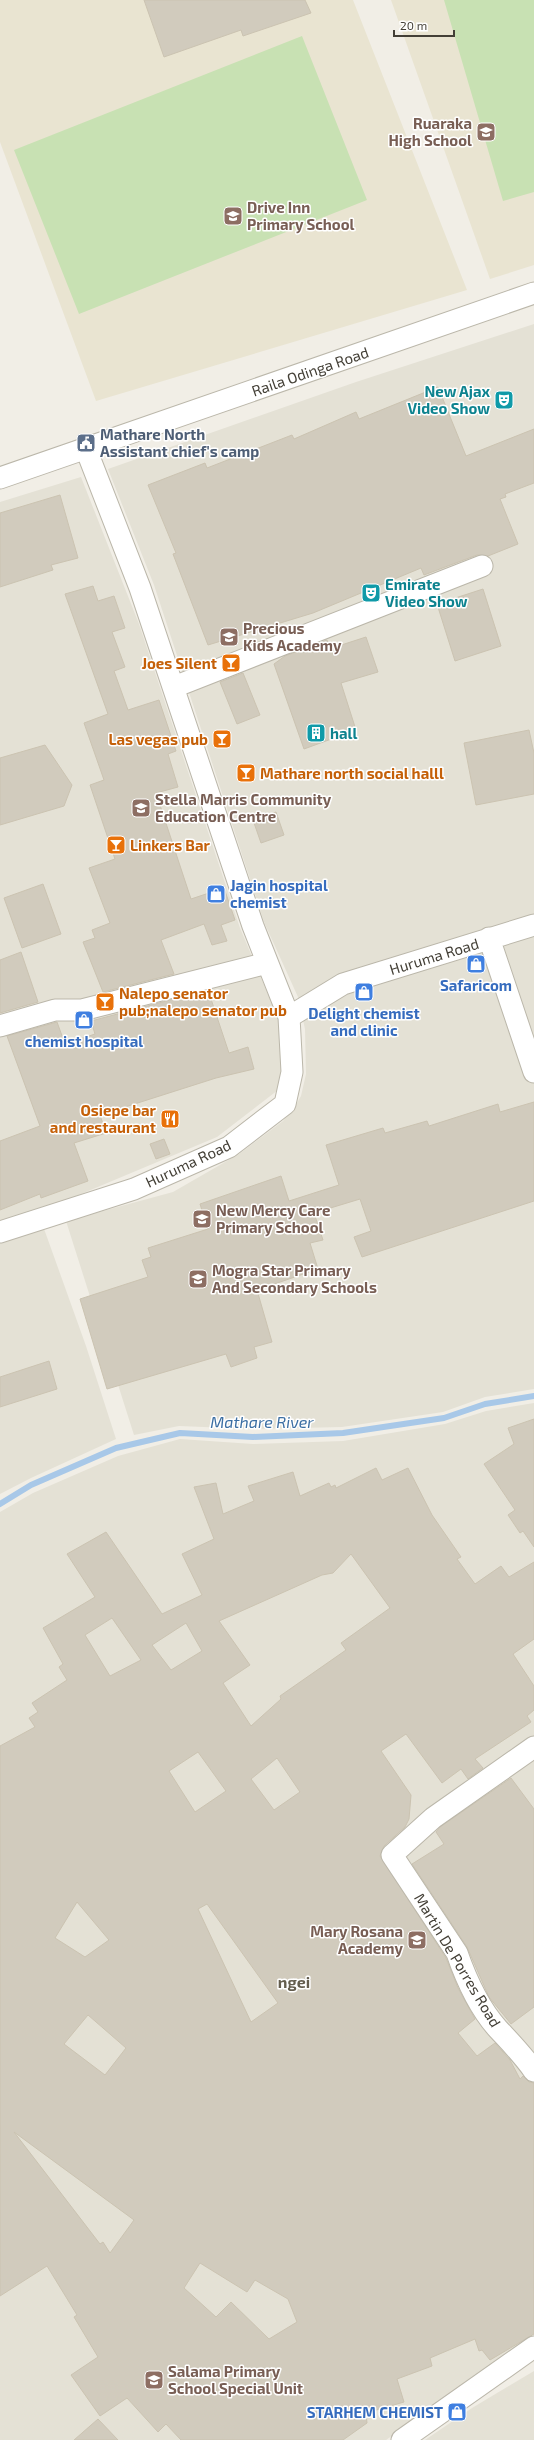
<svg xmlns="http://www.w3.org/2000/svg" width="534" height="2440" viewBox="0 0 534 2440" font-family="'Exo 2',sans-serif">
	<rect width="100%" height="100%" fill="#f1eee6"/>
	<!-- residential -->
	<path fill="#e4e1d5" d="M 534,324 L 534,1389 L 485,1397 L 443,1412 L 342,1427 L 253,1429 L 179,1426 L 134,1435 L 66,1221 L 173,1192 L 239,1154 L 283,1121 L 294,1108 L 301,1096 L 306,1074 L 305,1029 L 298,997 L 264,922 L 154,585 L 108,469 L 356,382 Z
		M 81,477 L 139,624 L 240,928 L 278,1018 L 283,1072 L 278,1090 L 217,1137 L 38,1212 L 86,1346 L 116,1439 L 31,1478 L 0,1494 L 0,502 Z
		M 534,1403 L 534,2334 L 386,2440 L 0,2440 L 0,1512 L 33,1493 L 118,1456 L 180,1439 L 253,1444 L 343,1441 L 445,1424 L 486,1411 Z
		M 534,2371 L 534,2440 L 425,2440 L 472,2408 Z"/>
	<!-- education -->
	<path fill="#e9e4d1" d="M 0,0 L 353,0 L 467,290 L 96,401 L 0,142 Z
		M 391,0 L 534,0 L 534,265 L 490,279 Z"/>
	<!-- green -->
	<path fill="#c8e1b3" d="M 444,0 L 534,0 L 534,192 L 503,201 Z
		M 302,36 L 367,200 L 79,314 L 14,150 Z"/>
	<g fill="none" stroke-linecap="round" stroke-linejoin="round">
		<!-- stream -->
		<path stroke="#a8c8e8" stroke-width="6" d="M 0,1504 L 31,1485 L 116,1448 L 180,1433 L 253,1437 L 343,1433 L 444,1418 L 485,1404 L 534,1396"/>
	</g>
	<!-- building -->
	<path fill="#d1cbbd" stroke="#cbc3b1" fill-rule="evenodd" d="M 144,0 L 305,0 L 311,13 L 243,36 L 241,30 L 164,57 Z
		M 438,387 L 466,456 L 534,429 L 534,483 L 505,494 L 506,497 L 500,499 L 518,544 L 488,556 L 477,555 L 424,575 L 421,568 L 313,613 L 208,645 L 173,554 L 176,553 L 148,485 L 205,463 L 207,468 L 292,435 L 294,439 L 356,412 L 359,419 Z
		M 60,495 L 78,558 L 51,565 L 53,570 L 0,587 L 0,513 Z
		M 93,586 L 98,601 L 114,596 L 125,628 L 112,632 L 125,667 L 114,671 L 128,710 L 159,700 L 176,751 L 168,754 L 178,787 L 156,793 L 191,899 L 224,888 L 235,920 L 221,925 L 227,941 L 212,945 L 204,924 L 161,940 L 174,974 L 103,992 L 83,942 L 95,938 L 92,930 L 110,923 L 89,868 L 115,859 L 90,785 L 104,780 L 84,723 L 108,714 L 65,594 Z
		M 483,589 L 501,646 L 455,661 L 437,604 Z
		M 366,637 L 378,672 L 341,683 L 356,730 L 304,749 L 274,664 L 285,656 L 327,640 L 329,649 Z
		M 243,673 L 260,715 L 237,724 L 220,682 Z
		M 529,730 L 534,753 L 534,794 L 476,805 L 464,743 Z
		M 45,745 L 72,785 L 64,806 L 0,825 L 0,758 Z
		M 276,812 L 284,835 L 261,843 L 253,820 Z
		M 43,884 L 61,934 L 22,948 L 4,898 Z
		M 21,952 L 38,1002 L 0,1013 L 0,960 Z
		M 208,990 L 229,1053 L 248,1047 L 254,1069 L 216,1078 L 100,1115 L 106,1133 L 74,1143 L 88,1181 L 41,1198 L 40,1194 L 0,1210 L 0,1141 L 40,1126 L 7,1036 L 57,1022 L 65,1044 L 95,1034 L 91,1021 Z
		M 534,1102 L 534,1201 L 362,1257 L 354,1237 L 371,1231 L 360,1199 L 314,1213 L 323,1240 L 310,1243 L 318,1269 L 257,1290 L 272,1342 L 254,1347 L 257,1358 L 231,1367 L 226,1354 L 107,1389 L 80,1299 L 148,1277 L 142,1260 L 151,1257 L 148,1248 L 208,1229 L 200,1204 L 281,1176 L 289,1201 L 339,1185 L 326,1145 L 383,1128 L 385,1133 L 427,1121 L 429,1126 L 498,1104 L 500,1112 Z
		M 164,1139 L 170,1154 L 156,1159 L 150,1144 Z
		M 49,1361 L 57,1389 L 0,1407 L 0,1377 Z
		M 534,1419 L 534,1547 L 523,1531 L 520,1533 L 508,1515 L 515,1510 L 484,1464 L 514,1444 L 508,1428 Z
		M 376,1468 L 382,1480 L 408,1468 L 432,1515 L 461,1557 L 457,1559 L 475,1584 L 501,1566 L 509,1577 L 534,1562 L 534,1639 L 513,1654 L 534,1686 L 534,1710 L 527,1716 L 531,1722 L 475,1759 L 483,1768 L 468,1779 L 461,1769 L 442,1783 L 406,1734 L 381,1751 L 411,1795 L 409,1819 L 405,1827 L 384,1846 L 380,1856 L 446,1958 L 458,1988 L 475,2019 L 458,2033 L 477,2056 L 495,2043 L 510,2060 L 520,2079 L 523,2076 L 529,2082 L 534,2083 L 534,2334 L 490,2360 L 482,2350 L 479,2351 L 475,2339 L 430,2358 L 432,2366 L 397,2379 L 404,2402 L 366,2413 L 367,2423 L 343,2440 L 181,2440 L 166,2424 L 158,2432 L 127,2398 L 100,2416 L 71,2375 L 98,2357 L 74,2317 L 77,2315 L 47,2266 L 0,2296 L 0,1746 L 35,1727 L 29,1718 L 38,1712 L 32,1703 L 67,1680 L 59,1667 L 63,1664 L 43,1628 L 95,1597 L 67,1554 L 106,1532 L 162,1614 L 202,1595 L 182,1554 L 214,1539 L 194,1487 L 216,1483 L 223,1514 L 254,1501 L 248,1486 L 293,1472 L 300,1496 L 329,1483 L 331,1487 L 335,1485 L 336,1488 ZM 351,1554 L 390,1608 L 341,1643 L 346,1650 L 280,1696 L 281,1699 L 251,1726 L 223,1683 L 250,1665 L 219,1621 L 322,1575 L 333,1573 ZM 112,1618 L 141,1660 L 110,1676 L 85,1635 ZM 186,1623 L 202,1651 L 171,1670 L 152,1645 ZM 198,1752 L 226,1791 L 195,1812 L 169,1771 ZM 277,1758 L 300,1792 L 274,1810 L 251,1779 ZM 77,1902 L 109,1940 L 85,1957 L 55,1938 ZM 207,1904 L 278,2003 L 251,2022 L 198,1909 ZM 88,2015 L 126,2048 L 105,2075 L 64,2044 ZM 14,2132 L 134,2220 L 110,2253 L 103,2242 L 100,2244 ZM 200,2263 L 247,2292 L 255,2280 L 288,2299 L 297,2322 L 269,2339 L 231,2302 L 216,2317 L 184,2288 Z
		M 511,1778 L 534,1809 L 534,2007 L 511,2024 L 489,1997 L 467,1947 L 412,1864 L 444,1844 L 436,1832 L 440,1827 Z
		M 98,2419 L 118,2440 L 74,2440 Z"/>
	<g fill="none" stroke-linecap="round" stroke-linejoin="round">
		<defs>
			<path id="minor" d="M 0,478 L 534,293
				M 174,687 L 482,566
				M 489,938 L 534,1072
				M 289,1017 L 343,984 L 534,925
				M 0,1026 L 55,1010 L 82,1010 L 267,963
				M 0,1232 L 134,1189 L 229,1147 L 285,1104 L 292,1072 L 289,1017 L 253,926 L 140,588 L 86,449
				M 534,1747 L 433,1818 L 392,1855 L 457,1953 C 466,1979 479,2008 498,2029 C 511,2043 523,2055 534,2071
				M 402,2440 L 534,2347"/>
		</defs>
		<!-- minor casing -->
		<use href="#minor" stroke="#bbb7aa" stroke-width="23"/>
		<!-- minor -->
		<use href="#minor" stroke="#fff" stroke-width="21"/>
	</g>
	<!-- icons -->
	<defs>
		<symbol id="school-square" viewBox="-11 -11 22 22"><rect x="-9" y="-9" width="18" height="18" rx="4" fill="#8d6e63" stroke="#fff"/><path d="M0-5L7-2L0 1L-7-2ZM-4 1L0 2.5L4 1V4Q0 6-4 4Z" fill="#fff"/></symbol>
		<symbol id="theatre-square" viewBox="-11 -11 22 22"><rect x="-9" y="-9" width="18" height="18" rx="4" fill="#0f9aa8" stroke="#fff"/><path d="M-5-5.5Q0-4 5-5.5V0Q5 5 0 6Q-5 5-5 0ZM-3.3-2.5H-1v1.5H-3.3ZM1-2.5H3.3v1.5H1ZM-2.8 1Q0 5.5 2.8 1Z" fill="#fff"/></symbol>
		<symbol id="civic-square" viewBox="-11 -11 22 22"><rect x="-9" y="-9" width="18" height="18" rx="4" fill="#5c6f8a" stroke="#fff"/><path d="M-.6-6.5H3V-4.5H.6V-3L4-1V1h2V6H-6V1h2V-1L-.6-3ZM-1.2 2.5V6h2.4V2.5Z" fill="#fff"/></symbol>
		<symbol id="bar-square" viewBox="-11 -11 22 22"><rect x="-9" y="-9" width="18" height="18" rx="4" fill="#e8710a" stroke="#fff"/><path d="M-6-5H6L.8 .8V4.5H3.5V6h-7V4.5H-.8V.8Z" fill="#fff"/></symbol>
		<symbol id="building-square" viewBox="-11 -11 22 22"><rect x="-9" y="-9" width="18" height="18" rx="4" fill="#0f9aa8" stroke="#fff"/><path d="M-4-6H4V6H1V3H-1V6H-4ZM-2.5-4.3h1.7v1.8h-1.7ZM.8-4.3h1.7v1.8H.8ZM-2.5-1h1.7V.8h-1.7ZM.8-1h1.7V.8H.8Z" fill="#fff"/></symbol>
		<symbol id="shop-square" viewBox="-11 -11 22 22"><rect x="-9" y="-9" width="18" height="18" rx="4" fill="#3f7fe0" stroke="#fff"/><path d="M-5-2.5h2.3a2.7 3.5 0 0 1 5.4 0H5L5.5 6h-11ZM-1.5-2.5h3a1.5 2.3 0 0 0-3 0Z" fill="#fff"/></symbol>
		<symbol id="restaurant-square" viewBox="-11 -11 22 22"><rect x="-9" y="-9" width="18" height="18" rx="4" fill="#e8710a" stroke="#fff"/><path d="M-5-6h1v4h1v-4h1v4h1v-4h1v5L-1.5 .5V6h-2V.5L-5-1ZM5-6V6H3V1.5H1.5Q1.5-4 5-6Z" fill="#fff"/></symbol>
	</defs>
	<g fill-rule="evenodd">
		<use href="#school-square" x="475" y="121" width="22" height="22"/>
		<use href="#school-square" x="222" y="205" width="22" height="22"/>
		<use href="#theatre-square" x="493" y="389" width="22" height="22"/>
		<use href="#civic-square" x="75" y="432" width="22" height="22"/>
		<use href="#theatre-square" x="360" y="582" width="22" height="22"/>
		<use href="#school-square" x="218" y="626" width="22" height="22"/>
		<use href="#bar-square" x="220" y="652" width="22" height="22"/>
		<use href="#building-square" x="305" y="722" width="22" height="22"/>
		<use href="#bar-square" x="211" y="728" width="22" height="22"/>
		<use href="#bar-square" x="235" y="762" width="22" height="22"/>
		<use href="#school-square" x="130" y="797" width="22" height="22"/>
		<use href="#bar-square" x="105" y="834" width="22" height="22"/>
		<use href="#shop-square" x="205" y="883" width="22" height="22"/>
		<use href="#shop-square" x="465" y="953" width="22" height="22"/>
		<use href="#shop-square" x="353" y="981" width="22" height="22"/>
		<use href="#bar-square" x="94" y="991" width="22" height="22"/>
		<use href="#shop-square" x="73" y="1009" width="22" height="22"/>
		<use href="#restaurant-square" x="159" y="1108" width="22" height="22"/>
		<use href="#school-square" x="191" y="1208" width="22" height="22"/>
		<use href="#school-square" x="187" y="1268" width="22" height="22"/>
		<use href="#school-square" x="406" y="1929" width="22" height="22"/>
		<use href="#school-square" x="143" y="2369" width="22" height="22"/>
		<use href="#shop-square" x="446" y="2401" width="22" height="22"/>
	</g>
	<g text-anchor="middle" dominant-baseline="central" stroke-width="3" stroke-linejoin="round" paint-order="stroke">
		<!-- education labels -->
		<g font-size="15" font-weight="bold" fill="#785e54" stroke="#fff" text-anchor="start">
			<text x="472" y="123" text-anchor="end">Ruaraka<tspan x="472" dy="17">High School</tspan></text>
			<text x="247" y="207">Drive Inn<tspan x="247" dy="17">Primary School</tspan></text>
			<text x="243" y="628">Precious<tspan x="243" dy="17">Kids Academy</tspan></text>
			<text x="155" y="799">Stella Marris Community<tspan x="155" dy="17">Education Centre</tspan></text>
			<text x="216" y="1210">New Mercy Care<tspan x="216" dy="17">Primary School</tspan></text>
			<text x="212" y="1270">Mogra Star Primary<tspan x="212" dy="17">And Secondary Schools</tspan></text>
			<text x="403" y="1931" text-anchor="end">Mary Rosana<tspan x="403" dy="17">Academy</tspan></text>
			<text x="168" y="2371">Salama Primary<tspan x="168" dy="17">School Special Unit</tspan></text>
		</g>
		<!-- street labels -->
		<g font-size="15" fill="#433f36" stroke="#fff">
			<text transform="translate(310 371) rotate(-19)">Raila Odinga Road</text>
			<text transform="translate(434 956) rotate(-17)">Huruma Road</text>
			<text transform="translate(188 1163) rotate(-25)">Huruma Road</text>
			<text transform="translate(458 1960) rotate(59)">Martin De Porres Road</text>
		</g>
		<!-- culture labels -->
		<g font-size="15" font-weight="bold" fill="#0d838f" stroke="#fff" text-anchor="start">
			<text x="490" y="391" text-anchor="end">New Ajax<tspan x="490" dy="17">Video Show</tspan></text>
			<text x="385" y="584">Emirate<tspan x="385" dy="17">Video Show</tspan></text>
			<text x="330" y="733">hall</text>
		</g>
		<!-- service labels -->
		<g font-size="15" font-weight="bold" fill="#4e5e75" stroke="#fff" text-anchor="start">
			<text x="100" y="434">Mathare North<tspan x="100" dy="17">Assistant chief's camp</tspan></text>
		</g>
		<!-- food labels -->
		<g font-size="15" font-weight="bold" fill="#c56008" stroke="#fff" text-anchor="end">
			<text x="217" y="663">Joes Silent</text>
			<text x="208" y="739">Las vegas pub</text>
			<text x="260" y="773" text-anchor="start">Mathare north social halll</text>
			<text x="130" y="845" text-anchor="start">Linkers Bar</text>
			<text x="119" y="993" text-anchor="start">Nalepo senator<tspan x="119" dy="17">pub;nalepo senator pub</tspan></text>
			<text x="156" y="1110">Osiepe bar<tspan x="156" dy="17">and restaurant</tspan></text>
		</g>
		<!-- shop labels -->
		<g font-size="15" font-weight="bold" fill="#366cbe" stroke="#fff">
			<text x="230" y="885" text-anchor="start">Jagin hospital<tspan x="230" dy="17">chemist</tspan></text>
			<text x="476" y="985">Safaricom</text>
			<text x="364" y="1013">Delight chemist<tspan x="364" dy="17">and clinic</tspan></text>
			<text x="84" y="1041">chemist hospital</text>
			<text x="443" y="2412" text-anchor="end">STARHEM CHEMIST</text>
		</g>
		<!-- water labels -->
		<g font-size="16" font-style="italic" fill="#3b6ea3" stroke="#fff">
			<text x="262" y="1421">Mathare River</text>
		</g>
		<!-- neighbourhood labels -->
		<g font-size="16" font-weight="bold" fill="#645d4e" stroke="#fff">
			<text x="294" y="1981">ngei</text>
		</g>
	</g>
	<!-- scale -->
	<path d="M394 30v6h60v-6" fill="none" stroke="#433f36" stroke-width="2"/>
	<text x="400" y="30" font-size="12" fill="#433f36" stroke="#ffffff" stroke-width="3" paint-order="stroke">20 m</text>
</svg>
